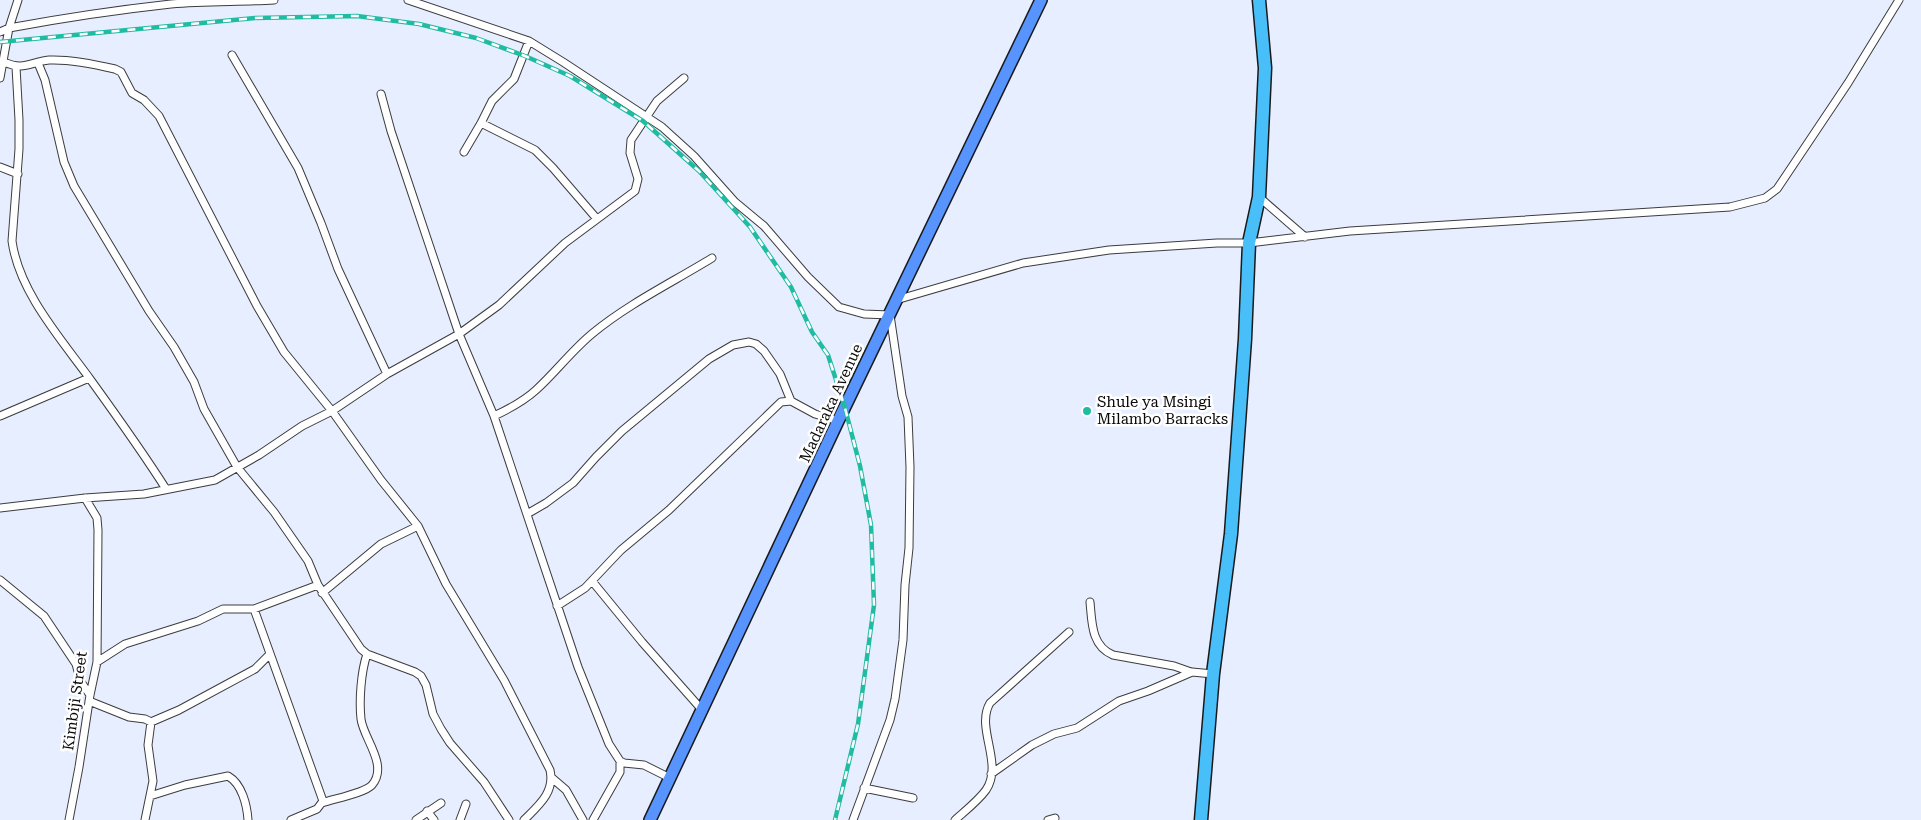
<svg xmlns="http://www.w3.org/2000/svg" width="1921" height="820" viewBox="0 0 1921 820" font-family="'Roboto Serif',serif">
	<rect width="100%" height="100%" fill="#e6eeff"/>
	<g fill="none" stroke-linecap="round" stroke-linejoin="round">
		<defs>
			<path id="street" d="M 408,0 L 529,41 L 563,62 L 662,127 L 694,156 L 735,202 L 764,226 L 808,277 L 839,307 L 864,314 L 890,315 L 902,396 L 908,417 L 910,467 L 909,548 L 905,585 L 903,640 L 895,699 L 890,720 L 853,820
				M 0,32 L 9,28 C 63,18 116,10 171,4 C 205,1 239,2 274,0
				M 232,55 L 298,168 L 321,223 L 338,269 L 387,374
				M 4,62 C 24,71 30,62 49,60 C 71,59 94,64 115,69 L 121,72 L 132,93 L 144,100 L 159,116 L 257,306 L 284,352 L 332,411 L 381,480 L 418,526 L 446,584 L 504,680 L 550,770 C 555,792 539,805 524,820
				M 38,63 L 45,80 L 64,162 L 74,186 L 149,311 L 174,347 L 194,382 L 204,409 L 237,467 L 274,512 L 308,561 L 318,585 L 361,649 L 367,654 L 415,672 L 421,676 L 426,685 L 433,714 L 441,729 L 450,743 L 484,782 L 509,820
				M 16,67 L 19,120 L 19,149 L 12,241 C 19,292 61,339 90,379 C 116,415 142,451 166,489
				M 0,78 L 9,28 L 18,0
				M 381,94 L 391,131 L 459,334 L 494,416 L 578,667 L 609,744 L 620,761 L 624,763 L 644,765 L 670,778
				M 481,123 L 535,150 L 553,168 L 597,219
				M 464,152 L 481,123 L 492,101 L 514,79 L 529,41
				M 0,167 L 18,174
				M 1259,197 L 1305,237
				M 896,300 L 1023,263 L 1109,250 L 1217,243 L 1249,243 L 1350,231 L 1730,207 L 1765,198 L 1777,189 L 1848,83 L 1899,0
				M 0,416 L 89,378
				M 494,416 C 509,409 524,401 536,390 C 556,372 572,350 593,333 C 628,304 673,282 712,258
				M 0,508 L 85,498 L 144,494 L 215,480 L 259,455 L 302,426 L 332,411 L 387,374 L 459,334 L 499,305 L 565,243 L 635,191 L 638,179 L 630,153 L 631,140 L 657,101 L 684,78
				M 527,514 L 546,503 L 573,483 L 596,457 L 622,431 L 709,359 L 733,345 L 749,342 L 756,344 L 764,351 L 780,374 L 791,401
				M 0,580 L 44,616 L 76,664 L 81,682 L 90,695
				M 592,581 L 642,642 L 703,711
				M 322,593 L 381,544 L 418,526
				M 1090,602 C 1092,622 1091,646 1113,655 L 1174,666 L 1191,672
				M 557,606 L 585,588 L 621,550 L 669,510 L 781,402 L 791,401 L 815,414 L 838,421
				M 254,609 L 323,801 L 317,809 L 291,820
				M 97,662 L 125,644 L 198,621 L 223,609 L 254,609 L 318,585
				M 89,701 L 129,717 L 145,719 L 151,722 L 148,745 L 153,781 L 145,820
				M 151,722 L 179,710 L 255,669 L 270,654
				M 991,774 L 1032,745 L 1054,734 L 1077,728 L 1119,701 L 1148,691 L 1192,672 L 1213,674
				M 552,778 L 566,790 L 583,820
				M 864,788 L 913,798
				M 150,796 L 185,785 L 228,776 C 242,784 247,805 248,820
				M 322,803 C 333,799 365,793 372,785 C 389,765 363,738 361,719 C 359,700 361,672 367,654
				M 427,811 L 434,820
				M 69,820 L 79,767 L 90,695 L 97,662 L 98,530 L 97,518 L 85,498
				M 416,820 L 441,803
				M 460,820 L 466,804
				M 593,820 L 620,772 L 620,761
				M 955,820 C 965,811 978,801 986,790 C 1004,763 975,728 990,703 L 1069,632
				M 1048,820 L 1055,818"/>
			<path id="primary" d="M 650,820 L 838,421 L 1041,0"/>
			<path id="highway" d="M 1201,820 L 1213,674 L 1231,534 L 1245,339 L 1249,243 L 1259,197 L 1265,68 L 1259,0"/>
		</defs>
		<!-- street casing -->
		<use href="#street" stroke="#3c3c3c" stroke-width="9"/>
		<!-- primary casing -->
		<use href="#primary" stroke="#1a1a1a" stroke-width="14"/>
		<!-- highway casing -->
		<use href="#highway" stroke="#1a1a1a" stroke-width="15"/>
		<!-- street -->
		<use href="#street" stroke="#fff" stroke-width="7"/>
		<!-- primary -->
		<use href="#primary" stroke="#5794fd" stroke-width="11"/>
		<!-- highway -->
		<use href="#highway" stroke="#49bff9" stroke-width="12"/>
		<defs>
			<path id="rail" d="M 0,42 L 255,18 L 357,16 L 419,24 L 476,38 L 525,56 L 570,76 L 643,121 L 699,171 L 750,227 L 791,287 L 812,332 L 828,355 L 845,408 L 860,466 L 871,525 L 874,605 L 858,724 L 835,820"/>
		</defs>
		<!-- rail casing -->
		<use href="#rail" stroke="#1fbca1" stroke-width="4.5"/>
		<!-- rail -->
		<use href="#rail" stroke="#fff" stroke-width="2.5" stroke-dasharray="8" stroke-linecap="butt"/>
	</g>
	<!-- markers -->
	<circle fill="#1fbca1" stroke="#fff" stroke-width="2" cx="1087" cy="411" r="5"/>
	<g text-anchor="middle" dominant-baseline="central" stroke-width="5" stroke-linejoin="round" paint-order="stroke">
		<!-- poi labels -->
		<g font-size="15" fill="#090909" stroke="#fff" text-anchor="start">
			<text x="1097" y="402">Shule ya Msingi<tspan x="1097" dy="17">Milambo Barracks</tspan></text>
		</g>
		<!-- street labels -->
		<g font-size="15" fill="#090909" stroke="#fff">
			<text transform="translate(831 403) rotate(-65)">Madaraka Avenue</text>
			<text transform="translate(75 701) rotate(-82)">Kimbiji Street</text>
		</g>
	</g>
</svg>
